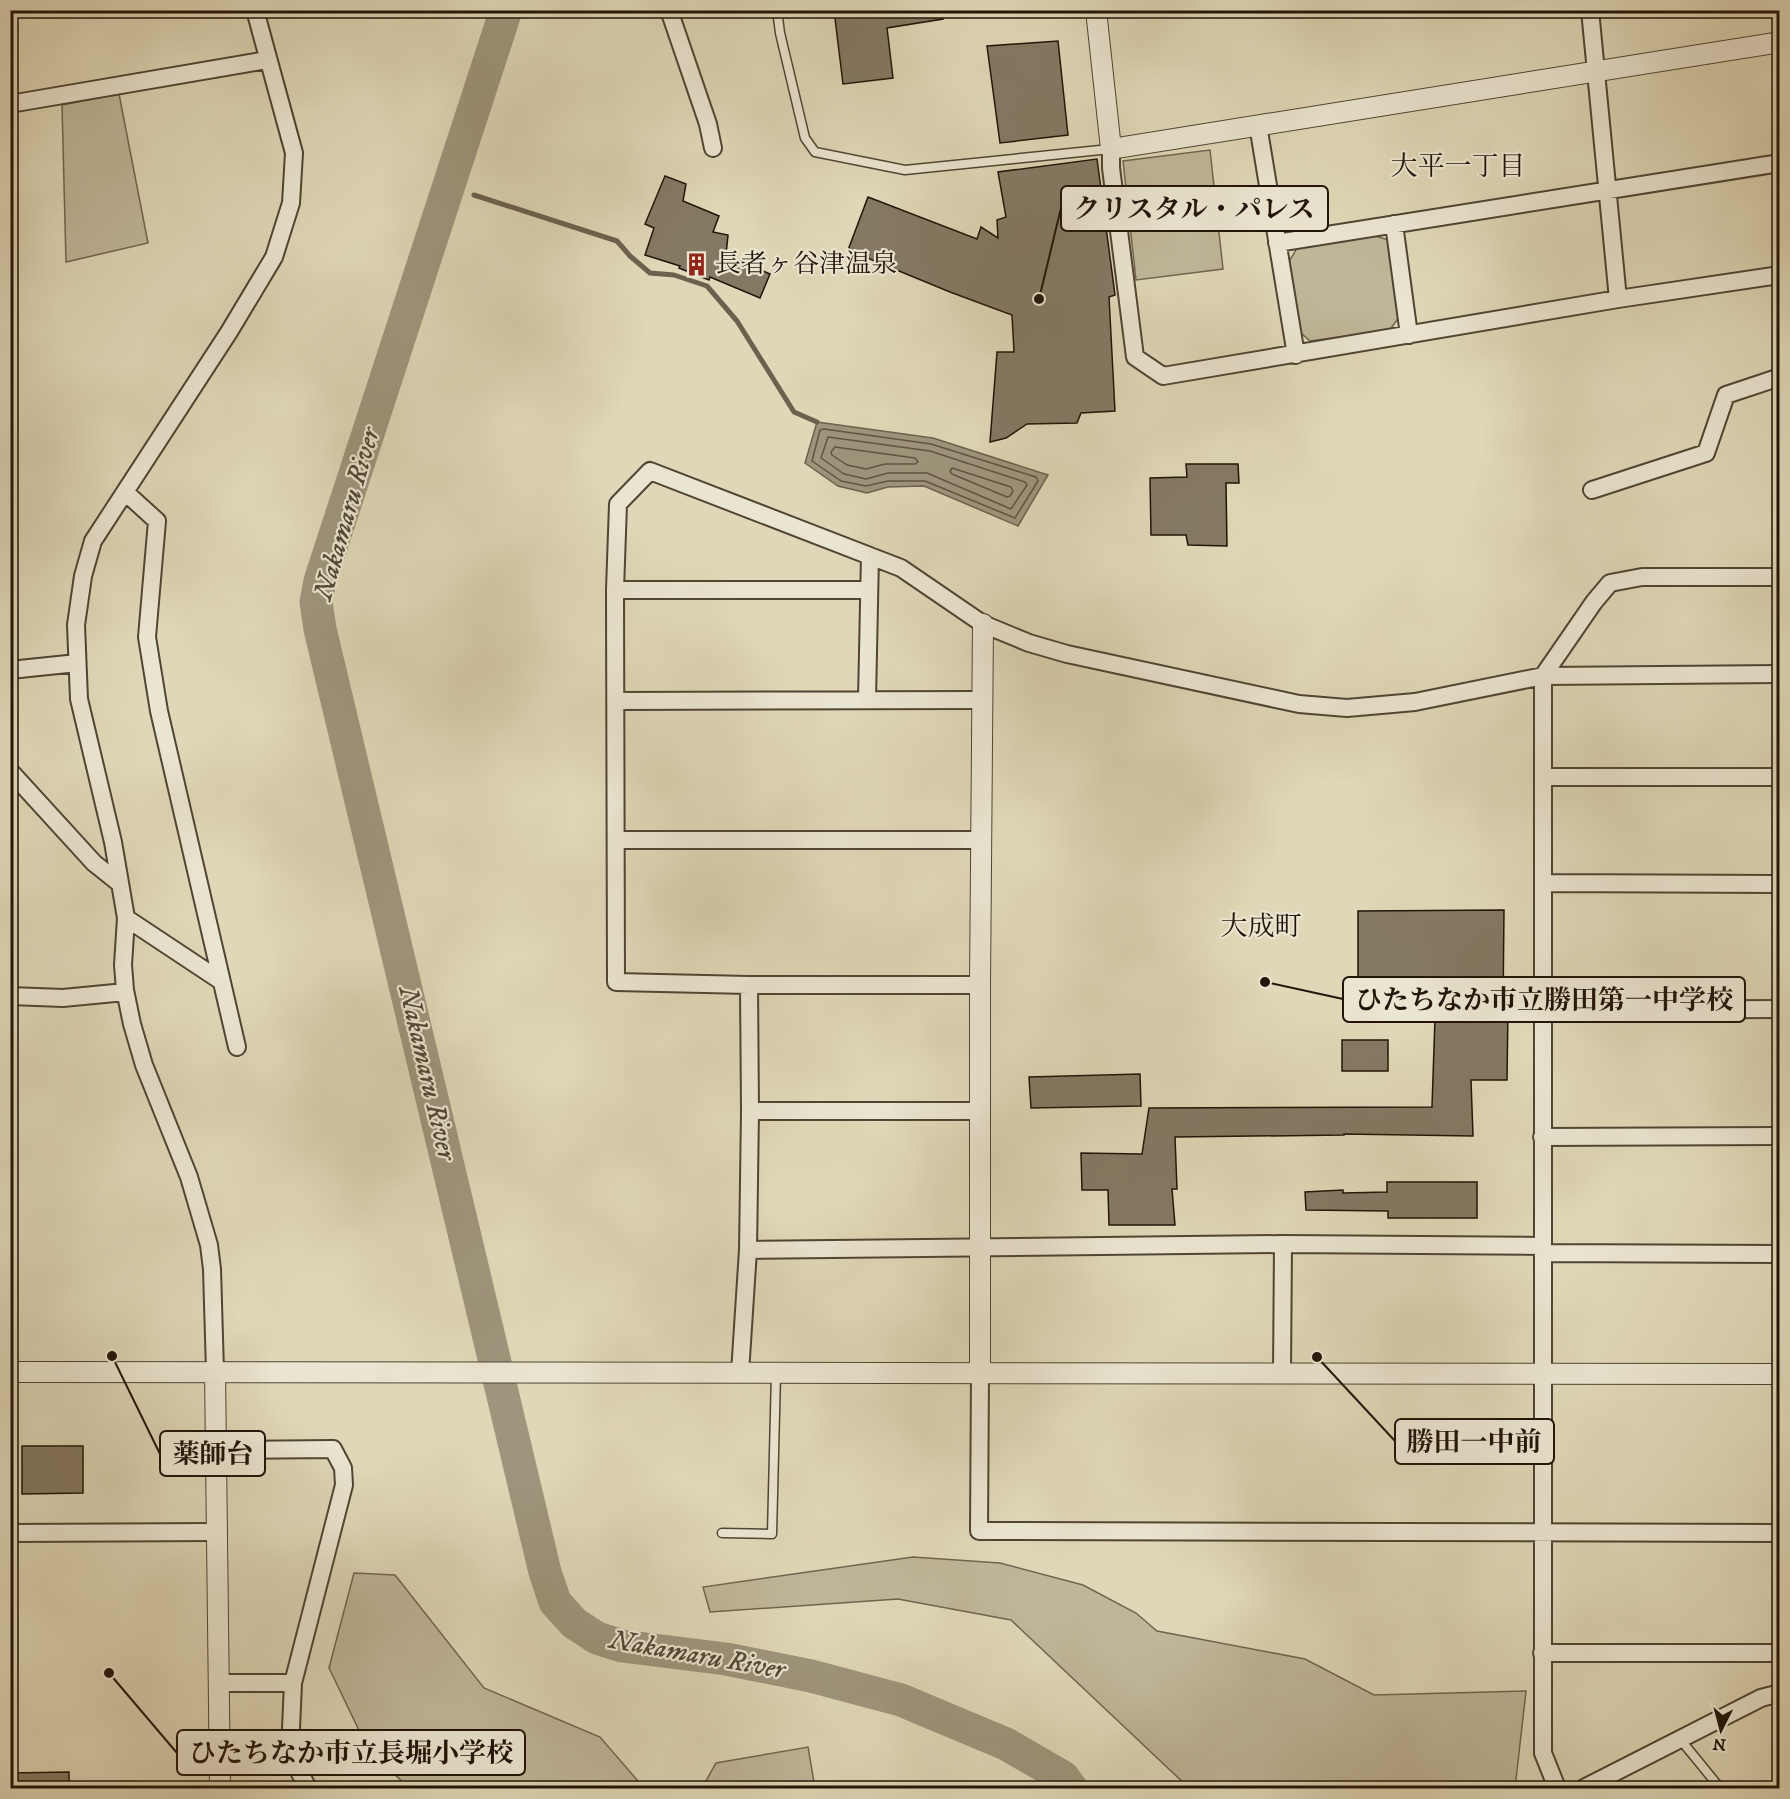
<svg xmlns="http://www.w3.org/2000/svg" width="1790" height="1799" viewBox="0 0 1790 1799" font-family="'IM FELL DW Pica','Noto Serif JP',serif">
	<rect width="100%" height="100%" fill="#dfd7b7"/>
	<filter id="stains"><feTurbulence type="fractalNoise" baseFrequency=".00333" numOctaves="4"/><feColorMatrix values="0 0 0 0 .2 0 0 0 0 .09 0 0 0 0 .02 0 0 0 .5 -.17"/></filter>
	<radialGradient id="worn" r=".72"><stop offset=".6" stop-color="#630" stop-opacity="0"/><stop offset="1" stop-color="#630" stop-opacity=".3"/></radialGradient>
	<!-- green -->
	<path fill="#bfb699" stroke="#706550" stroke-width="1.5" d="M 119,94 L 148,243 L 66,262 L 62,105 Z
		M 1210,150 L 1223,269 L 1136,280 L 1123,161 Z
		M 1376,236 L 1388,240 L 1399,317 L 1390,330 L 1310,341 L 1301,333 L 1289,262 L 1297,248 Z
		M 913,1557 L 1000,1563 L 1083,1585 L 1136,1613 L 1157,1631 L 1305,1659 L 1374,1695 L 1526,1691 L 1515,1788 L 1189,1788 L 1011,1620 L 898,1599 L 710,1612 L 703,1587 Z
		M 354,1573 L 395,1575 L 484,1688 L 600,1737 L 644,1788 L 409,1788 L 368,1749 L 329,1668 Z
		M 808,1747 L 815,1788 L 702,1788 L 716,1763 Z
		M 876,1782 L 959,1785 L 962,1788 L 874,1788 Z"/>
	<!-- water -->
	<path fill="#9e957c" stroke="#6c614e" stroke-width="1.5" d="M 817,422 L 933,438 L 1048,475 L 1018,526 L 924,486 L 888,487 L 867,493 L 838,486 L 805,463 Z"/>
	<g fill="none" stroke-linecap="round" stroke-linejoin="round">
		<!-- shore -->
		<path stroke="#605442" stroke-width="1.5" d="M 824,429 L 931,444 L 1036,477 L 1038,481 L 1015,518 L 925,481 L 888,481 L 866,486 L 841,481 L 812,461 L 820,430 Z
			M 828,437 L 930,451 L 1025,482 L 1027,485 L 1011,509 L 927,473 L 888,473 L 866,479 L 844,474 L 821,458 Z
			M 835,447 L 915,458 L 918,462 L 915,464 L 885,464 L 866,469 L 847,465 L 832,455 L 831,452 Z
			M 952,468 L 1011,487 L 1013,491 L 1010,496 L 1007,497 L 952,474 L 950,471 Z"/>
		<!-- stream -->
		<path stroke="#6c614e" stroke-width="5" d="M 474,195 L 617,241 L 630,256 L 650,273 L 674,275 L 707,286 L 737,321 L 794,412 L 817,422"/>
		<!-- river -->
		<path stroke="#9e957c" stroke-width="33" d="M 506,10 L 320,581 L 316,602 L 320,629 L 545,1572 L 555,1602 L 574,1623 L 597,1638 L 622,1646 L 726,1659 L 811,1676 L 901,1700 L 1006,1744 L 1063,1777 L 1071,1788"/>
	</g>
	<!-- building -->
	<path fill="#847963" stroke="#211408" stroke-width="1.5" d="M 834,10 L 943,10 L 943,19 L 887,28 L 893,78 L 843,84 Z
		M 1058,41 L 1068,135 L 1000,143 L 987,46 Z
		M 1097,159 L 1115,295 L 1109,297 L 1115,411 L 1081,413 L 1077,423 L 1027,424 L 1006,438 L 990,442 L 997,352 L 1014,352 L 1012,315 L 950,292 L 848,250 L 868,197 L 977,239 L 981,227 L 998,238 L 997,220 L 1006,217 L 998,172 Z
		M 665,176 L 686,184 L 683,201 L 719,216 L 713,232 L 728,235 L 726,255 L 770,274 L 760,298 L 710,277 L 709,280 L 679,268 L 680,266 L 645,255 L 654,228 L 645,224 Z
		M 1186,464 L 1238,464 L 1239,483 L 1226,483 L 1227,546 L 1188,545 L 1186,535 L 1151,535 L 1150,478 L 1187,477 Z
		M 1504,910 L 1503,1008 L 1508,1008 L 1507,1080 L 1471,1080 L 1473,1136 L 1344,1134 L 1344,1135 L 1175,1137 L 1177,1189 L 1172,1189 L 1175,1225 L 1109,1225 L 1108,1190 L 1082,1190 L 1081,1153 L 1142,1154 L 1149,1108 L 1432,1107 L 1436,989 L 1358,989 L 1358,911 Z
		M 1342,1040 L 1388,1040 L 1388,1071 L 1342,1071 Z
		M 1140,1074 L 1141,1106 L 1031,1108 L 1029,1077 Z
		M 1387,1182 L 1477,1182 L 1477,1218 L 1388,1218 L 1388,1211 L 1306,1210 L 1305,1192 L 1343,1190 L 1343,1193 L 1387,1192 Z
		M 22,1446 L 83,1446 L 83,1493 L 22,1494 Z
		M 69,1772 L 69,1788 L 10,1788 L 10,1773 Z"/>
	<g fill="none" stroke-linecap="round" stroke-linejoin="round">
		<defs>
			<path id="service" d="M 777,10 L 780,33 L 805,138 L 815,152 L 905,170 L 1110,149
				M 722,1533 L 772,1534 L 776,1373
				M 1680,1739 L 1720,1788"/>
			<path id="minor" d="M 669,10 L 708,124 L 713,148
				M 1590,10 L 1618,299
				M 10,104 L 267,60
				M 1258,125 L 1296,355
				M 1111,149 L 1111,168 L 1135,357 L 1163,376 L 1618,299 L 1780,275
				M 1394,224 L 1409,335
				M 1277,243 L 1780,163
				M 1592,490 L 1706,453 L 1726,395 L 1780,377
				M 125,492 L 157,521 L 147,637 L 159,711 L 237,1047
				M 615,590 L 869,590
				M 10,670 L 77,663
				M 867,700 L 870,556
				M 616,701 L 981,700
				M 10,771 L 94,863 L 119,883
				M 1543,777 L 1780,777
				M 616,840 L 981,840
				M 1543,883 L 1780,884
				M 126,918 L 221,981
				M 980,985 L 749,985 L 616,982 L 615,590 L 618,504 L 650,471 L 901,568 L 983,624 L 1029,643 L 1067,654 L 1299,704 L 1347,708 L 1415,702 L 1543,676 L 1780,674
				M 10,996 L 63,998 L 125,992
				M 1542,1010 L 1780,1009
				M 750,1111 L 981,1111
				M 1542,1137 L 1780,1136
				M 748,1250 L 1283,1244 L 1543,1246
				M 1543,1253 L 1780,1254
				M 215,1371 L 212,1269 L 209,1245 L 189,1177 L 144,1065 L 132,1024 L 125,990 L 123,965 L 126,918 L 113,842 L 79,699 L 76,625 L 83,576 L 93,541 L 229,332 L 274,257 L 291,203 L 294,153 L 255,10
				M 740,1373 L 748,1250 L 750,1111 L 749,985
				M 980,1373 L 979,1531 L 1780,1533
				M 1282,1373 L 1283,1244
				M 217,1450 L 333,1449 L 343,1468 L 344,1485 L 293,1683 L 291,1728 L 296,1766 L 308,1788
				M 10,1533 L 218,1532
				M 1542,1653 L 1780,1653
				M 219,1683 L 293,1683
				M 1557,1788 L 1543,1753 L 1543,676 L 1594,602 L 1610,583 L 1642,577 L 1780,577
				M 1584,1788 L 1761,1698 L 1780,1693"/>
			<path id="tertiary" d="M 1096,10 L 1111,149 L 1780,42
				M 215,1371 L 220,1788
				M 10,1372 L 1780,1374
				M 980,1373 L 980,985 L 983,624"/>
		</defs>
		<!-- service casing -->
		<use href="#service" stroke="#504534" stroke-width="11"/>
		<!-- minor casing -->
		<use href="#minor" stroke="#504534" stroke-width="20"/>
		<!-- tertiary casing -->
		<use href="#tertiary" stroke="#504534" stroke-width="22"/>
		<!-- service -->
		<use href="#service" stroke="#eae5d0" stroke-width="8"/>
		<!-- minor -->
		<use href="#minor" stroke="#eae5d0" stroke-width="16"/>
		<!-- tertiary -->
		<use href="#tertiary" stroke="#eae5d0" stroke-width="20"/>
	</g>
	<!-- icons -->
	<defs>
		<symbol id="building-bare" viewBox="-9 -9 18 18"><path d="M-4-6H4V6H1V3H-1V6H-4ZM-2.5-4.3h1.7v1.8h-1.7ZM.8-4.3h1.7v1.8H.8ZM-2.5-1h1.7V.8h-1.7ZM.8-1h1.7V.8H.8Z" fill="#8f2418" stroke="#eae5d0" stroke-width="2.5" paint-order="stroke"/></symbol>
	</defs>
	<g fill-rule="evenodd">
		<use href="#building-bare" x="680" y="248" width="33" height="33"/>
	</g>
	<g text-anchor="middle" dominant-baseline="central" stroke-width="4.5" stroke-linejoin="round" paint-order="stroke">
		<!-- poi labels -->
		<g font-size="26" fill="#211408" stroke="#eae5d0" text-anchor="start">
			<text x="715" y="264">長者ヶ谷津温泉</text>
		</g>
		<!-- neighbourhood labels -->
		<g font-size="27" fill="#211408" stroke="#eae5d0">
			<text x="1458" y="167">大平一丁目</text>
			<text x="1261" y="927">大成町</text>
		</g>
		<!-- water labels -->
		<g font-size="27" font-style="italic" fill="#534836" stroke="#eae5d0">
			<text transform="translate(347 514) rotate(-74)">Nakamaru River</text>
			<text transform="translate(427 1073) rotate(77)">Nakamaru River</text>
			<text transform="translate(697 1655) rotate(10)">Nakamaru River</text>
		</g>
	</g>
	<!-- callouts -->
	<path fill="none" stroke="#211408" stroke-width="2" d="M1039 299L1061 208M1265 982L1343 999M1317 1357L1395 1441M112 1356L160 1454M109 1673L177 1753"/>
	<g fill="#211408" stroke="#eae5d0" stroke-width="2">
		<circle cx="1039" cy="299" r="6"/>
		<circle cx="1265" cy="982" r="6"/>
		<circle cx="1317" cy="1357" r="6"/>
		<circle cx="112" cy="1356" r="6"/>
		<circle cx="109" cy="1673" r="6"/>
	</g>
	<g fill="#eae5d0" stroke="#211408" stroke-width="2">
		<rect x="1061" y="186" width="267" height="45" rx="6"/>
		<rect x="1343" y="977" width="402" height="45" rx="6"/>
		<rect x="1395" y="1419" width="159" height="45" rx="6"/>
		<rect x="160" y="1431" width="105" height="45" rx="6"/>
		<rect x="177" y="1730" width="348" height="45" rx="6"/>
	</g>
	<g font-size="27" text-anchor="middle" font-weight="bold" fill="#211408">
		<text x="1194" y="218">クリスタル・パレス</text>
		<text x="1544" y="1009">ひたちなか市立勝田第一中学校</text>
		<text x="1474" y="1451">勝田一中前</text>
		<text x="213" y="1463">薬師台</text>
		<text x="351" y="1762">ひたちなか市立長堀小学校</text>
	</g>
	<!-- margin -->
	<rect width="1790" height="1799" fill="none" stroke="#dfd7b7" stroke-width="36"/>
	<rect x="12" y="12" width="1766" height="1775" fill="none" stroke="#211408" stroke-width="3"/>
	<rect x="18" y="18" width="1754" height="1763" fill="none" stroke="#211408" stroke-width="1.5"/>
	<!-- north arrow -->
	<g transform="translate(1721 1730) rotate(186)" stroke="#eae5d0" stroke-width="4.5" paint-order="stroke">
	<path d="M0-4.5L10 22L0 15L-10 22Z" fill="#211408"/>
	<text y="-9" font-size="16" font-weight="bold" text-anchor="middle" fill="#211408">N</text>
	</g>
	<rect width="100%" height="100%" filter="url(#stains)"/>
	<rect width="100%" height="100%" fill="url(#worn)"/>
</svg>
